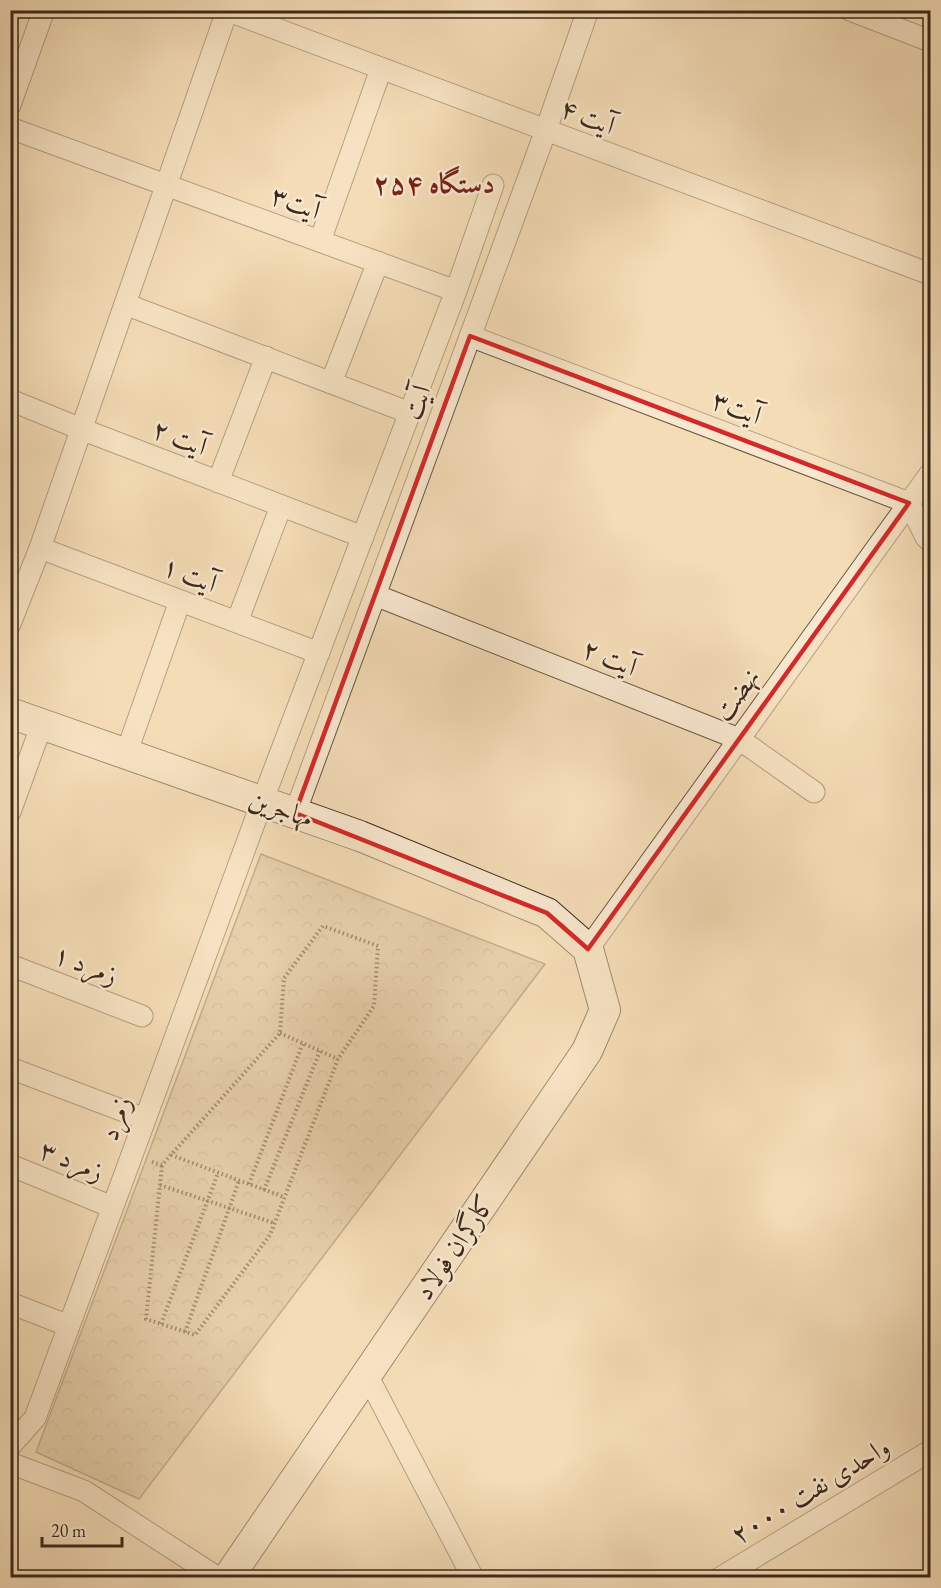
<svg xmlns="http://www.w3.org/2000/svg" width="941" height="1588" viewBox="0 0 941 1588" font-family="'EB Garamond',Amiri,serif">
	<defs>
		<pattern id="park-crowns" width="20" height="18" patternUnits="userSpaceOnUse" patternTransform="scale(1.5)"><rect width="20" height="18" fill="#d5be9c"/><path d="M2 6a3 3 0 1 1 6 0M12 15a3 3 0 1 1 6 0" fill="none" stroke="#b8a386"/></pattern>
	</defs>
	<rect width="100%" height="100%" fill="#f4dcb7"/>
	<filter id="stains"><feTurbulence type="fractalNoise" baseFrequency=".00333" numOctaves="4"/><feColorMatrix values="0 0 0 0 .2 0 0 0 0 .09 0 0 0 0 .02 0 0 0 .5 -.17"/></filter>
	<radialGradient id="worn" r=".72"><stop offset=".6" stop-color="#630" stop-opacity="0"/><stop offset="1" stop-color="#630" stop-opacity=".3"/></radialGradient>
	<!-- park -->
	<path fill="url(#park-crowns)" stroke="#88745a" stroke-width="1.5" d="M 261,854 L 545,964 L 139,1499 L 36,1452 Z"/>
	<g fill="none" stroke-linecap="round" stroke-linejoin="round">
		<defs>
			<path id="street" d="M 226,10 L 930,274
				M 850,10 L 930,41
				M 10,105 L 44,10
				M 10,128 L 456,291 L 493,185
				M 320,241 L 381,69
				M 125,304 L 410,413
				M 470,336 L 909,503 L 926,537 L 930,541
				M 331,383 L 378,262
				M 10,400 L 81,429 L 363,537
				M 218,482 L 266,357
				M 40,548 L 319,653
				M 375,595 L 739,739 L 814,792
				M 237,622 L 281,506
				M 10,624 L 40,548 L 227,11
				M 126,754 L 180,601
				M 10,812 L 42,724
				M 295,813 L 546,130 L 588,10
				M 588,949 L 930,474
				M 10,965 L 142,1016
				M 10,1068 L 145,1119
				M 10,1165 L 112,1207
				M 10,1303 L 69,1326
				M 367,1375 L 473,1578
				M 10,1446 L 35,1418 L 262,802 L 456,291
				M 10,1463 L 84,1491 L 218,1578
				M 720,1578 L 930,1451"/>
			<path id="secondary" d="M 10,713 L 360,836 L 547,913 L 588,949 L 605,1010 L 587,1051 L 228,1578"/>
		</defs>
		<!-- street casing -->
		<use href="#street" stroke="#6a5640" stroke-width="23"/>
		<!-- secondary casing -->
		<use href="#secondary" stroke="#3c2919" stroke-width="32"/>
		<!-- path -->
		<path stroke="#3c2919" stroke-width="4" stroke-dasharray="1.5 3" stroke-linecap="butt" d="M 280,1033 L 338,1059
			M 171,1155 L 284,1197
			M 152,1162 L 162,1165 L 280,1033 L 284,978 L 323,926 L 378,946 L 374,1006 L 338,1059 L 270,1235 L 195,1335 L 146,1319 L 162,1165
			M 249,1184 L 303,1043
			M 160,1185 L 274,1223
			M 264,1190 L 320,1051
			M 161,1324 L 218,1173
			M 185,1332 L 239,1181"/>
		<!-- street -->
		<use href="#street" stroke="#f8e8d0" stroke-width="21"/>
		<!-- secondary -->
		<use href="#secondary" stroke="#f8e8d0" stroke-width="30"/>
	</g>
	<!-- marked area -->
	<path d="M0 0H941V1588H0ZM 470,336 L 909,503 L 588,949 L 547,913 L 295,813 Z" fill="#f4dcb7" fill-opacity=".55" fill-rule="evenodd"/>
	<path fill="none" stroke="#d62828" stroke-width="4.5" stroke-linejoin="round" d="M 470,336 L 909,503 L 588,949 L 547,913 L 295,813 Z"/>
	<g text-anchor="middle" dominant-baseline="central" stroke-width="5" stroke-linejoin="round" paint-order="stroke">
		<!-- street labels -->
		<g font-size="27" fill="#3c2919" stroke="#f8e8d0">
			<text transform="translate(588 116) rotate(21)">آیت ۴</text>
			<text transform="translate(296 202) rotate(20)">آیت۳</text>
			<text transform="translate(416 402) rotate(-70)">آیت</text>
			<text transform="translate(737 407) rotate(21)">آیت۳</text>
			<text transform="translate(180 437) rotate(21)">آیت ۲</text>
			<text transform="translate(190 574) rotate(21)">آیت ۱</text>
			<text transform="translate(610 657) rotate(22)">آیت ۲</text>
			<text transform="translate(736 694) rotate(-54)">نهضت</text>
			<text transform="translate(281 808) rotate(19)">مهاجرین</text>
			<text transform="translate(86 964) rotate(21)">زمرد ۱</text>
			<text transform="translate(115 1118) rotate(-70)">زمرد</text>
			<text transform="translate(72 1160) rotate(22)">زمرد ۳</text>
			<text transform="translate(454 1247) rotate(-56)">کارگران فولاد</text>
			<text transform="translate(810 1490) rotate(-31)">۲۰۰۰ واحدی نفت</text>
		</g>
		<!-- neighbourhood labels -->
		<g font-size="28" font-weight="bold" fill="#7a1f14" stroke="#f8e8d0">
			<text x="434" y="183">۲۵۴ دستگاه</text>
		</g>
	</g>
	<!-- margin -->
	<rect width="941" height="1588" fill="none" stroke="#f4dcb7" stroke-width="36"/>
	<rect x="12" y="12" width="917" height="1564" fill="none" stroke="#3c2919" stroke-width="3"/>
	<rect x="18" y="18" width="905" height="1552" fill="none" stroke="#3c2919" stroke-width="1.5"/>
	<!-- scale -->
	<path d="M42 1537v9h80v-9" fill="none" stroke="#3c2919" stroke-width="3"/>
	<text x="51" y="1537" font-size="18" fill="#3c2919" stroke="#f8e8d0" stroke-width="4.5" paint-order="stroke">20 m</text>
	<rect width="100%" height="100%" filter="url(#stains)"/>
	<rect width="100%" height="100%" fill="url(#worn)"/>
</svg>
